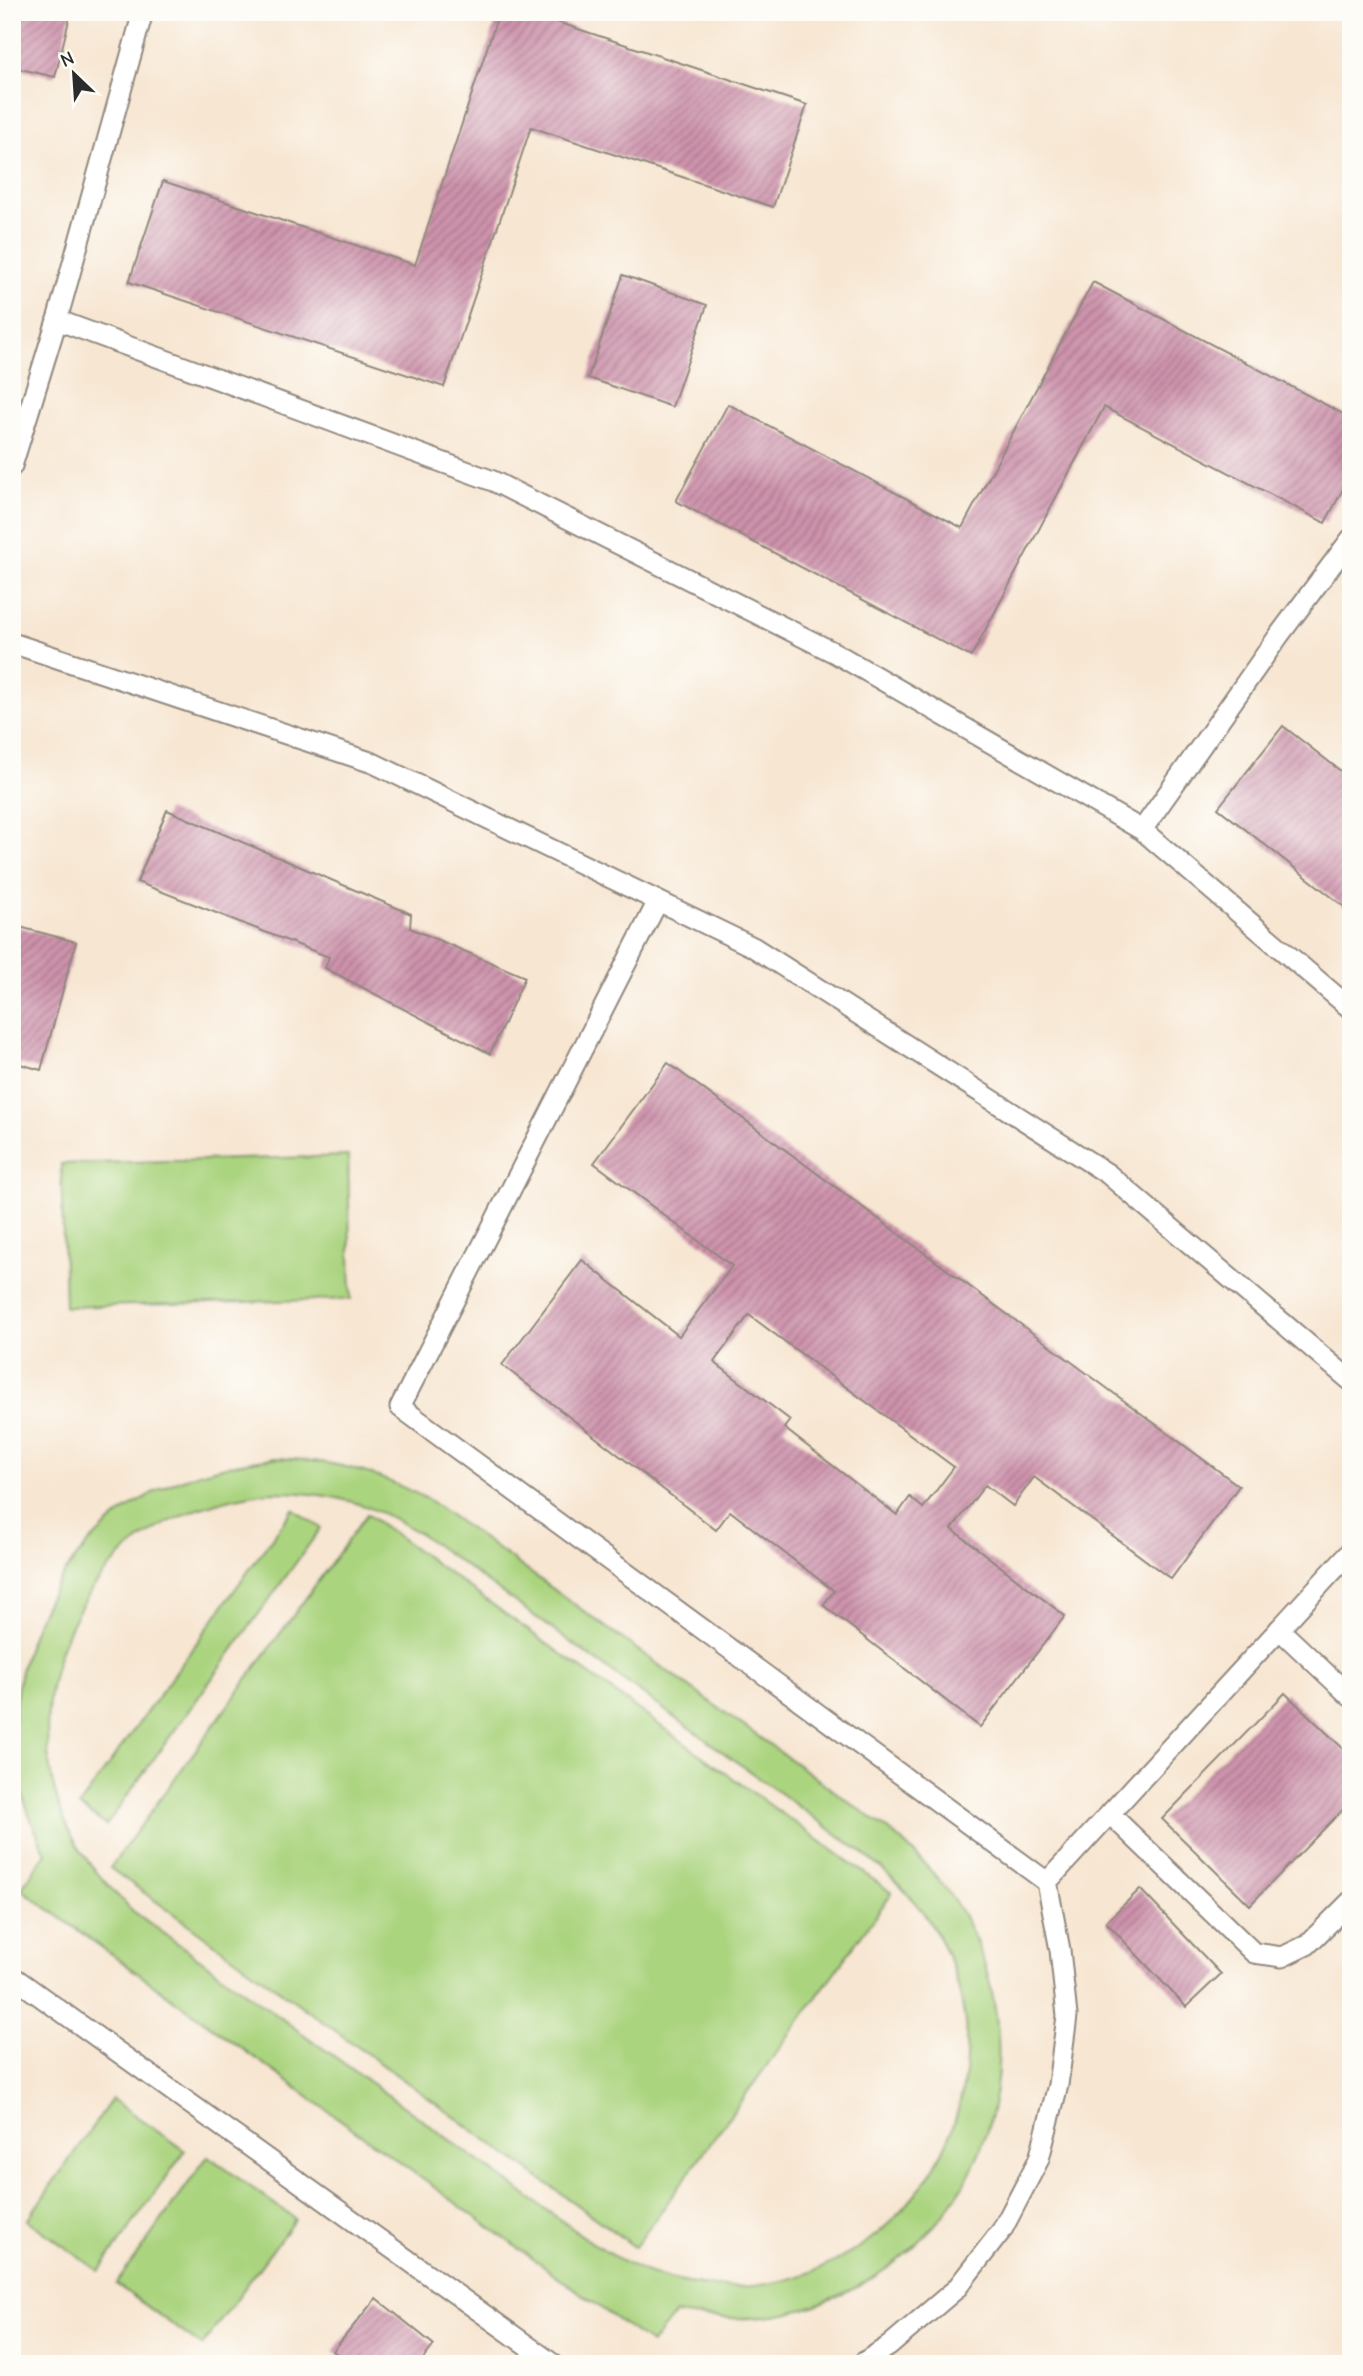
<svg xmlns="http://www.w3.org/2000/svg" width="1363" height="2376" viewBox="0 0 1363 2376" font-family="'Comic Neue',sans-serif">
	<defs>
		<pattern id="building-hatch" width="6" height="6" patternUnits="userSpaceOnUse" patternTransform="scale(1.75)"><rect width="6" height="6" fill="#ce93ac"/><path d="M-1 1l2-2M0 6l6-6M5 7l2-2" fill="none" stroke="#a7788c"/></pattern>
	</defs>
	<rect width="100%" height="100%" fill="#fdfcf7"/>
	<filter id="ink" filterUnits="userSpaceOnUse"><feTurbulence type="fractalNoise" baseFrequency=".0143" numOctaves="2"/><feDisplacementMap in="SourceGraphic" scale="14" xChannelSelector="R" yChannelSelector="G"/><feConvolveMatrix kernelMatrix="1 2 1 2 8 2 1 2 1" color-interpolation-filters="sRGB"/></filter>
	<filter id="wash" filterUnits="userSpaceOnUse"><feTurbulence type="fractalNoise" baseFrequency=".00686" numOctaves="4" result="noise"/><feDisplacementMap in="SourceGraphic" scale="28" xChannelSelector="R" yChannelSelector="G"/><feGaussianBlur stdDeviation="1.57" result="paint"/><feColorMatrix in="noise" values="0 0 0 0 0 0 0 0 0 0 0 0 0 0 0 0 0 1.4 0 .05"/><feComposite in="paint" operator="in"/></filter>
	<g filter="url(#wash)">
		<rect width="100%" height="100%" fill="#f7e6d2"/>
		<!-- park -->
		<path fill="#abd47f" stroke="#6b8055" stroke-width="2" fill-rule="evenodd" d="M 348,1156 L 351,1299 L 65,1307 L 61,1164 Z
			M 273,1458 C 336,1460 373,1471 429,1500 L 894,1834 C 924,1862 953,1891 970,1928 C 1032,2059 991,2210 864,2283 C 840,2296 813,2308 785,2314 C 748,2321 712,2319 675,2314 L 651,2344 L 21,1889 L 46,1853 C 31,1823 19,1792 15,1757 C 4,1642 71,1524 180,1480 C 210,1468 241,1462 273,1458 ZM 270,1492 C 331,1492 370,1502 422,1535 L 860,1851 C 894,1877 925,1907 943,1946 C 1033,2138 847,2345 647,2272 C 627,2265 609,2253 591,2242 L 133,1911 C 112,1891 93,1870 78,1846 C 18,1747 49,1607 141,1539 C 180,1511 223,1498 270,1492 Z
			M 293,1509 L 321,1528 L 106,1825 L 79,1806 Z
			M 367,1514 L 892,1893 L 635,2247 L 110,1868 Z
			M 112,2099 L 185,2151 L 99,2271 L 27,2220 Z
			M 208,2156 L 295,2219 L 202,2346 L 116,2284 Z"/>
		<g id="blocks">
			<!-- building -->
			<path fill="url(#building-hatch)" fill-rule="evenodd" d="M 12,12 L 71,12 L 55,77 L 12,67 Z
				M 499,12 L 527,12 L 807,105 L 773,207 L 531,127 L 444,387 L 129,282 L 163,181 L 415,265 Z
				M 623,275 L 707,305 L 672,407 L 588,378 Z
				M 1093,282 L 1351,418 L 1351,474 L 1325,523 L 1104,407 L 971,657 L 676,501 L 728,404 L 962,528 Z
				M 1283,726 L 1351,779 L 1351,912 L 1218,808 Z
				M 167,810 L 411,914 L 410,928 L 525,977 L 490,1054 L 325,968 L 329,957 L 137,882 Z
				M 12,925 L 76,942 L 41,1070 L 20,1064 L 13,1091 Z
				M 668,1063 L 1239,1486 L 1171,1579 L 1034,1477 L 1013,1506 L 985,1485 L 952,1529 L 1065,1616 L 980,1727 L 823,1605 L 834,1591 L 730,1511 L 716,1530 L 502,1365 L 582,1260 L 679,1336 L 732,1266 L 594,1163 ZM 749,1315 L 954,1467 L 923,1508 L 910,1497 L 897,1515 L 784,1428 L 790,1420 L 714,1362 Z
				M 1285,1693 L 1351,1756 L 1351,1801 L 1250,1905 L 1162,1819 Z
				M 1140,1889 L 1221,1974 L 1186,2007 L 1106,1922 Z
				M 376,2298 L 434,2345 L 419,2364 L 349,2364 L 333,2351 Z"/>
		</g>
	</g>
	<g filter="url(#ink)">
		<use href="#blocks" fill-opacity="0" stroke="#91887e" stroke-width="2"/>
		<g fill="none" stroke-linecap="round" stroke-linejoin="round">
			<defs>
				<path id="lane" d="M 57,320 L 493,481 L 835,653 L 1142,830
					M 12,466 L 57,320 L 143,12
					M 1351,539 L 1280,634 L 1142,830 L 1351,1009
					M 12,643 L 373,763 L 753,947 L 1108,1174 L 1351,1381
					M 658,901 L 400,1407 L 1047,1882 L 1351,1551
					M 1279,1629 L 1351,1697
					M 1110,1814 L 1254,1953 L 1282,1957 L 1307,1945 L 1351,1901
					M 12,1976 L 553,2364
					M 861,2364 L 889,2346 L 956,2289 L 1002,2230 L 1039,2159 L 1058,2085 L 1067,2016 L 1060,1950 L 1047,1882"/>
			</defs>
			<!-- lane casing -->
			<use href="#lane" stroke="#91887e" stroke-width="23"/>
			<!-- lane -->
			<use href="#lane" stroke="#fff" stroke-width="19"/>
		</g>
	</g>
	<!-- margin -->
	<rect width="1363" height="2376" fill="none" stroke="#fdfcf7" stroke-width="42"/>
	<!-- north arrow -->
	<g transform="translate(74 74) rotate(335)" stroke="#fdfcf7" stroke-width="5" paint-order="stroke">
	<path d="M0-5L12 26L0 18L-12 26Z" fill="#2b2b2b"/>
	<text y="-10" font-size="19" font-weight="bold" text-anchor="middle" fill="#2b2b2b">N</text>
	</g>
</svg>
